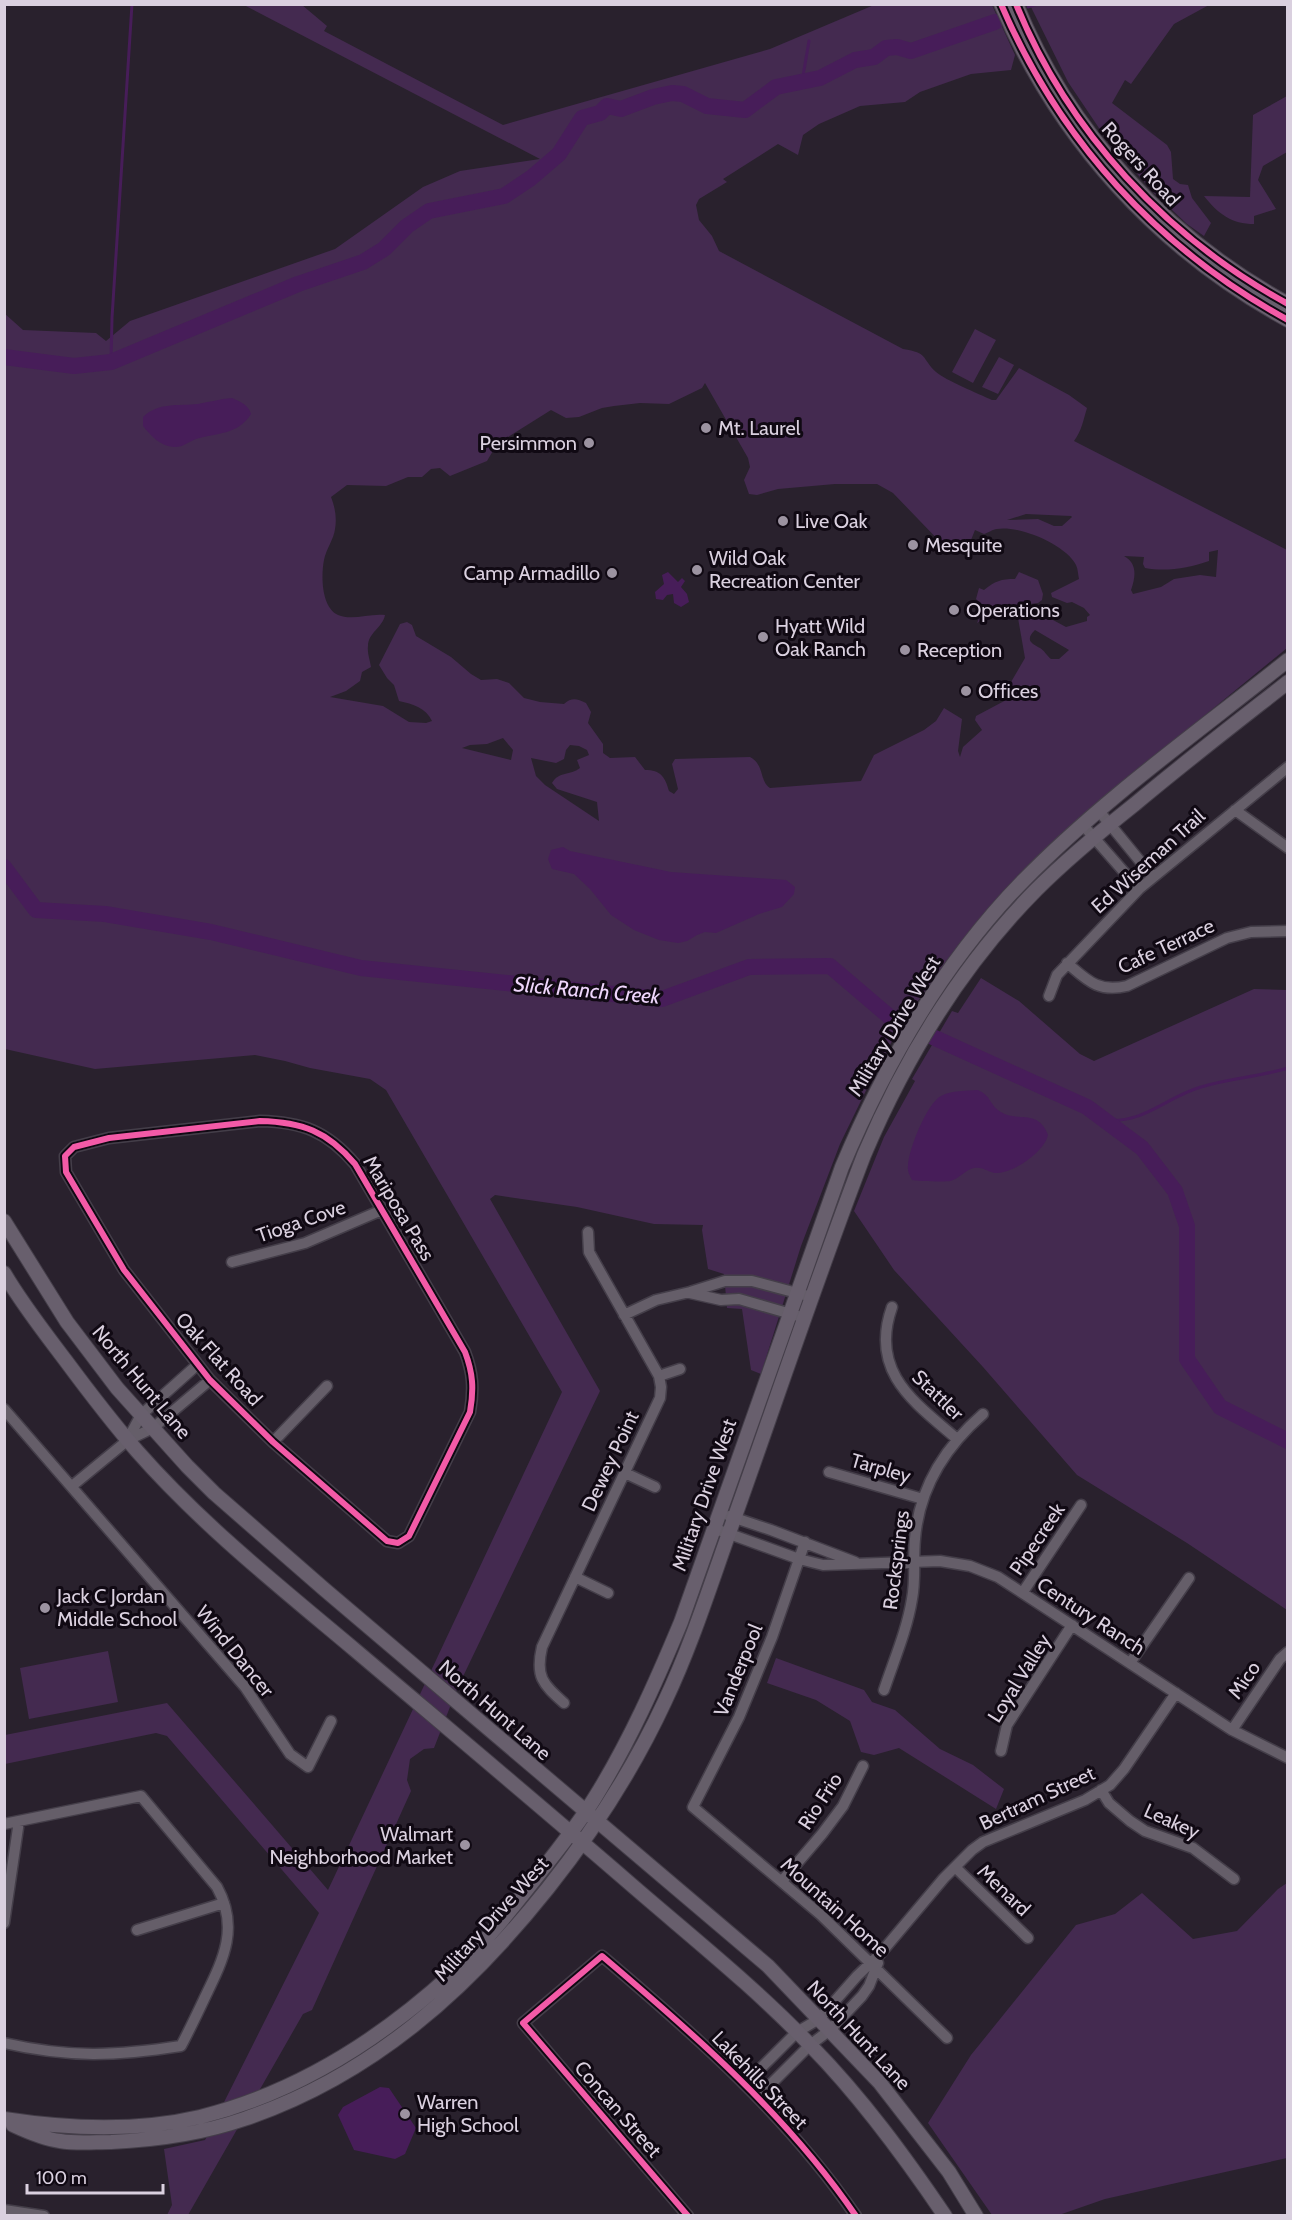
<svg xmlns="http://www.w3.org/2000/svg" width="1292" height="2220" viewBox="0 0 1292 2220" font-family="Cabin,sans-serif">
	<rect width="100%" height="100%" fill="#29212d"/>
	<!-- green -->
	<path fill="#442a50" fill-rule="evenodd" d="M 244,5 L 302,5 L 327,26 L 324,31 L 503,125 L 770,49 L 874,5 L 992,5 L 1015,55 L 1011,70 L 971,74 L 920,92 L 905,102 L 860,106 L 819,124 L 803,135 L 798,155 L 778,144 L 723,179 L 727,182 L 699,199 L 696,205 L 699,220 L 712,236 L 719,251 L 903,349 C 929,353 921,358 936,372 C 945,380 979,394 992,400 L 996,400 L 1019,368 L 1069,395 L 1087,408 C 1083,421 1082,430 1074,441 L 1287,550 L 1287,648 L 1082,816 L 1030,867 L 950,958 L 903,1021 L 873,1076 L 840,1144 L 801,1246 L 761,1374 L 751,1370 L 742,1309 L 727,1308 L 724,1274 L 708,1269 L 702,1230 L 703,1225 L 654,1224 L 577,1207 L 495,1195 L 490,1199 L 600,1391 L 457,1689 L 434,1748 L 424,1749 L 410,1759 L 407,1780 L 411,1791 L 312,2010 L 303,2014 L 188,2215 L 167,2215 L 172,2205 L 164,2149 L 205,2140 L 319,1913 L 167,1736 L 156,1733 L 5,1764 L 5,1735 L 167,1703 L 328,1890 L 562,1392 L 386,1090 L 370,1079 L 310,1068 L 285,1061 L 255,1055 L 95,1069 L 5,1049 L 4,313 L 23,330 L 96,333 L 106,341 L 130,321 L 335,249 L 423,187 L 460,171 L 540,159 ZM 705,383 L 748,458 L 750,467 L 744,480 L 749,494 L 757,495 L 778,489 L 835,484 L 877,484 L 893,493 L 945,547 L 961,550 L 969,545 L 975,530 L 984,534 C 988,533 993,529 997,529 C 1019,525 1066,545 1076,565 C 1078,569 1078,575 1079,579 L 1051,593 L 1052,597 L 1067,603 L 1072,602 L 1084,608 L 1090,615 L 1087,617 L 1087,621 L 1066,627 L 1053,620 L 1037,617 L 1018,618 L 1025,658 L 1007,689 L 1011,693 L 1008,699 L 976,716 L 975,720 L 982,730 L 963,747 L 960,757 L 958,751 L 962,719 L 944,708 L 936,721 L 924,730 L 874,755 L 861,781 L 770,788 C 759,781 765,765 750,757 L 675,759 L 672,764 L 678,789 L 674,794 L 669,791 C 665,777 661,770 645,770 L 635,757 L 610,758 L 603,753 L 603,744 L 588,723 L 591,712 L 586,703 C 577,699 572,697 564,704 L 540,702 L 524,698 L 509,683 L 497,679 L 481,680 L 471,674 L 451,657 L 416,636 L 412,625 L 407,622 L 400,624 L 379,665 L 387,678 L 394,685 L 399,701 C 413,704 426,708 432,721 L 426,723 L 409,722 L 383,706 L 330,697 L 346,691 L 360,681 L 362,672 L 371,667 C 370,660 367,653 368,646 C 368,633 383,627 385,615 C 370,613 352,621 338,615 C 321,607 321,575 324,560 C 326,549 334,539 335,529 C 337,518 335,507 331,497 L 347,485 L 386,486 L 408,477 L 422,477 L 431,469 L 440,468 L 450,476 L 487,461 L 497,444 L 551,410 L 566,418 L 579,417 L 602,408 L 614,406 L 640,403 L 669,404 L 702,388 ZM 1026,514 L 1071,516 L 1072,517 L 1062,526 L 1054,526 L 1038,519 L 1007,520 ZM 1218,550 L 1216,577 L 1200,575 L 1174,579 L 1161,587 L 1133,594 L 1131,590 C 1136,576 1137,563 1124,556 L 1144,557 L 1143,564 L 1145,568 C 1166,572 1189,568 1209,561 L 1209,552 ZM 1035,630 L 1069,650 L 1059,659 L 1051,659 C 1047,656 1044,650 1040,648 C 1031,643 1025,640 1035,630 ZM 503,738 L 513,750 L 511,760 L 462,748 L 470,745 L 487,744 ZM 570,745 L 579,746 L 587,750 L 589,755 L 577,760 L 580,768 C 570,776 559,771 552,783 L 557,789 L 597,802 L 599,821 L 545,785 L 536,776 L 531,758 L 556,763 L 564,759 L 566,750 Z
		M 1030,5 L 1209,5 L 1174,24 L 1131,84 L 1125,80 L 1112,103 L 1167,145 L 1171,152 L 1173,179 L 1180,184 L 1188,185 L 1192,198 L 1211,223 L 1204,236 L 1187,224 L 1154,193 L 1105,137 L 1068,82 Z
		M 1287,96 L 1287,152 L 1263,166 L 1258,180 L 1276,209 L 1254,216 L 1254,224 C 1232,224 1218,214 1204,196 L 1250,197 L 1253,115 Z
		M 975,329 L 996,340 L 973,383 L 952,372 Z
		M 999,357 L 1014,365 L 998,394 L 982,387 Z
		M 1019,572 L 1038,580 L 1043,594 L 1042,600 L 1038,603 L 999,608 L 977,623 L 984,607 L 976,599 L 979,588 L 984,590 C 995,581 1001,579 1015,579 Z
		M 981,978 L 1019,1001 L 1080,1054 L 1094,1061 L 1254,989 L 1287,990 L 1287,1610 L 1187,1543 L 1077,1475 L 983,1367 L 894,1270 L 854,1211 L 884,1137 L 915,1081 L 912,1079 L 952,1011 L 958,1013 Z
		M 108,1651 L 118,1702 L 29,1719 L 20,1668 Z
		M 776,1658 L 864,1690 L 872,1702 L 895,1710 L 940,1749 L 973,1765 L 1004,1789 L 996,1809 L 899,1748 L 874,1755 L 861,1752 L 850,1721 L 816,1700 L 767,1683 Z
		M 1287,1883 L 1287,2158 L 1105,2199 L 1059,2215 L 992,2215 L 928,2123 L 971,2055 L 1076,1925 L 1115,1914 L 1142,1893 L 1193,1939 L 1237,1931 L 1278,1889 Z"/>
	<!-- water -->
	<path fill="#471d59" d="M 232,398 C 239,401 249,405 251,414 C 238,435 216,433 196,439 C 188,442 182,448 174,447 C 160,446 151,436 143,426 L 143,417 C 158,402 179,406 198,404 C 209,402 220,399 232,398 Z
		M 668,572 L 678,582 L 682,578 L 685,581 L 681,587 L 687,594 L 689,602 L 681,607 L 674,603 L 673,594 L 667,595 L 663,600 L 656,599 L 655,592 L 664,584 L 662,575 Z
		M 563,847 L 570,851 L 671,872 L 786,880 L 795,887 L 794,894 L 782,907 L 759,914 L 716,933 L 705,932 L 697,935 L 687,941 L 678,943 L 659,940 L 634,930 L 611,915 L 590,889 L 574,874 L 552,869 L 548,859 L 551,850 Z
		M 978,1090 C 991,1096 989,1103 998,1110 C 1015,1124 1038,1107 1048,1135 C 1044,1152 1015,1172 997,1173 C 989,1173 983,1166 974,1168 C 965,1170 959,1179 950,1181 C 945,1182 917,1181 912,1180 C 910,1176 907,1171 908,1166 C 908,1151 927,1103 941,1096 C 952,1090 966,1091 978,1090 Z
		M 380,2087 L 389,2088 L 416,2128 L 405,2154 L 395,2159 L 354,2150 L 338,2115 L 343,2107 Z"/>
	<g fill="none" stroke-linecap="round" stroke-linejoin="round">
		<!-- stream -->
		<path stroke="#471d59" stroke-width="3" d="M 1028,7 L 1037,4
			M 802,82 L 809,41
			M 111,362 L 112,318 L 132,4
			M 1105,1120 C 1144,1124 1166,1097 1201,1087 C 1229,1078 1259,1077 1288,1068"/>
		<!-- river -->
		<path stroke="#471d59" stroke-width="16" d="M 4,357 L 74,366 L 111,362 L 298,284 L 363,262 L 384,249 L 407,226 L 429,211 L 504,196 L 531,178 L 559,154 L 582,118 L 600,113 L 607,106 L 621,109 L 653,97 L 672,93 L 683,94 L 707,106 L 745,110 L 776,87 L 820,78 L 855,60 L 874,57 L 886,48 L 897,47 L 911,51 L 995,22
			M 4,867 L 36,910 L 105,914 L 211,932 L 361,968 L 662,999 L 749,967 L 830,966 L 891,1018 L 1087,1107 L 1142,1148 L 1175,1191 L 1187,1226 L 1187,1359 L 1220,1407 L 1288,1441"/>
		<defs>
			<path id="minor" d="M 1235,810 L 1288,848
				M 1099,811 L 1153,877
				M 1082,824 L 1139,889
				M 1067,963 C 1087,980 1098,993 1127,986 L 1227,938 L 1251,932 L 1288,931
				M 1049,996 L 1057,975 L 1139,889 L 1288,767
				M 260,1121 C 302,1122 327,1131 355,1164 L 465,1352 C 473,1373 474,1389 470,1412 L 409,1536 L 398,1543 L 387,1541 L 273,1442 L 210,1380 L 124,1270 L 66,1172 L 65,1156 L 74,1147 L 109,1138 Z
				M 232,1262 L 305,1243 L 382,1210
				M 690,1293 L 721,1300 L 739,1299 L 805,1318
				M 892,1307 C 869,1372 914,1402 957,1439
				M 624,1315 L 656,1300 L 690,1292 L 725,1281 L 752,1281 L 812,1297
				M 659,1376 L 680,1369
				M 4,1409 L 245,1687 L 290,1754 L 308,1767 L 331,1721
				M 128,1439 L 141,1415 L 197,1365
				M 273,1442 L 327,1386
				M 829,1472 L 923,1499
				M 625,1473 L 655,1487
				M 72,1486 L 128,1440 L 153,1428 L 210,1380
				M 729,1516 L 771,1530 L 855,1562
				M 713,1528 L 799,1559 L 823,1565 L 940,1561 L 970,1566 L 998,1577 L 1232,1730 L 1288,1758
				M 805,1542 L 772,1637 L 739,1717 L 693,1807 L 821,1915 L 947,2038
				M 575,1577 L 608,1593
				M 1023,1592 L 1081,1505
				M 1130,1663 L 1189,1578
				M 884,1690 C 894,1660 907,1630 912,1599 C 916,1579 913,1559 915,1539 C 919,1489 945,1447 983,1414
				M 564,1703 C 543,1684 535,1677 542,1647 L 660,1398 L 661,1387 L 659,1376 L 589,1252 L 588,1232
				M 1232,1730 L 1280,1659 L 1288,1652
				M 1001,1751 L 1007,1725 L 1072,1625
				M 1101,1790 L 1109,1803 L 1130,1821 L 1145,1831 L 1193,1848 L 1234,1879
				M 4,1824 L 141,1796 L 217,1887 C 239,1927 224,1958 206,1995 C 198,2012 190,2029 181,2046 C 117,2056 69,2058 4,2043
				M 955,1867 L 1028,1938
				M 782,1881 L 822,1834 L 843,1806 L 863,1766
				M 4,1923 L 19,1821
				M 137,1930 L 224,1903
				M 745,2084 L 797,2032 L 819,2019 L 857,1976 L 880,1954 L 944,1878 L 972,1850 L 983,1842 L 1085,1800 L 1110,1785 L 1124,1769 L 1176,1693
				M 758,2097 L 810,2045 L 830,2030 L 862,1996 L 869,1986 L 878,1963
				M 4,2210 L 44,2216
				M 688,2216 L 523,2023 L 602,1956 C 694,2034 787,2115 856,2216"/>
			<path id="major" d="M 1001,4 C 1059,140 1158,249 1288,320
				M 1016,4 C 1068,132 1167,238 1288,304
				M 4,1221 L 67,1322 L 117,1388 L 187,1466 L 214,1493 L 324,1589 L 768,1966 L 880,2083 L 949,2172 L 976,2216
				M 4,1273 C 22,1304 45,1333 66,1361 C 89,1392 112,1422 137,1451 C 202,1525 280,1587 355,1650 C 446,1727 537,1803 627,1881 C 689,1935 755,1987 812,2047 C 862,2098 905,2157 945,2216
				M 4,2119 C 69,2129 136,2132 200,2117 C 296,2093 381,2039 453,1973 C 487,1941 517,1902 546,1865 C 562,1844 580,1822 594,1799 C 629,1743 656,1682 681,1622 L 842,1167 C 886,1062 943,963 1023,881 C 1103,799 1198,732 1288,660
				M 13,2125 C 28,2132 44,2139 60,2141 C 77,2144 94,2142 111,2142 C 156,2140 201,2134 244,2119 C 371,2076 466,1991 548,1888 C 594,1830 634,1768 665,1701 C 691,1646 709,1589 729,1533 C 774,1407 816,1280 864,1155 C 905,1058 962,965 1036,890 C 1067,859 1101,831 1135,804 C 1185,762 1237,722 1288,682"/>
		</defs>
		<!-- minor casing -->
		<use href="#minor" stroke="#443e49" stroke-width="13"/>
		<!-- major casing -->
		<use href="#major" stroke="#443e49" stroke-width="16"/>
		<!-- minor -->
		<use href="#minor" stroke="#655e69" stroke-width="10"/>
		<!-- major -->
		<use href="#major" stroke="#685f6d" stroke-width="14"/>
		<defs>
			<path id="cycleway" d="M 1001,4 C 1059,140 1158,249 1288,320
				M 1016,4 C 1068,132 1167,238 1288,304
				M 260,1121 C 302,1122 327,1131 355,1164 L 465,1352 C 473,1373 474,1389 470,1412 L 409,1536 L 398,1543 L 387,1541 L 273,1442 L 210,1380 L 124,1270 L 66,1172 L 65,1156 L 74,1147 L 109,1138 Z
				M 688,2216 L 523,2023 L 602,1956 C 694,2034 787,2115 856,2216"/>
		</defs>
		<!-- cycleway casing -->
		<use href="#cycleway" stroke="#100913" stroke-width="10"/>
		<!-- cycleway -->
		<use href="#cycleway" stroke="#f35aa7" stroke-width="6"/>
	</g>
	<!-- markers -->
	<g fill="#9c93a1" stroke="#100913" stroke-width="2">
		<circle cx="706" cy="428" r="6"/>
		<circle cx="589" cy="443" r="6"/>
		<circle cx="783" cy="521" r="6"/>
		<circle cx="913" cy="545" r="6"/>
		<circle cx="697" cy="570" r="6"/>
		<circle cx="612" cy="573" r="6"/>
		<circle cx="954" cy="610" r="6"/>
		<circle cx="763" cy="637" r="6"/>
		<circle cx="905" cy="650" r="6"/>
		<circle cx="966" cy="691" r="6"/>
		<circle cx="45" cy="1608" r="6"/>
		<circle cx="465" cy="1845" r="6"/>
		<circle cx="405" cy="2114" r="6"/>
	</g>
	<g text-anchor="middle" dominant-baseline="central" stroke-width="6" stroke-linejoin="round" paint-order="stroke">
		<!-- street labels -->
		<g font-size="20" fill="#dad0df" stroke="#100913">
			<text transform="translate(1141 164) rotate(48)">Rogers Road</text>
			<text transform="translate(1148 861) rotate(-42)">Ed Wiseman Trail</text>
			<text transform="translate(1166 946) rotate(-25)">Cafe Terrace</text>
			<text transform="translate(894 1026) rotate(-59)">Military Drive West</text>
			<text transform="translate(399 1208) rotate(59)">Mariposa Pass</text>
			<text transform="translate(301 1221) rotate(-19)">Tioga Cove</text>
			<text transform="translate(219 1359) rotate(48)">Oak Flat Road</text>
			<text transform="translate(142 1382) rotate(50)">North Hunt Lane</text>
			<text transform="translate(938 1395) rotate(44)">Stattler</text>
			<text transform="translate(610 1461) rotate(-65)">Dewey Point</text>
			<text transform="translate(881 1468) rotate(16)">Tarpley</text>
			<text transform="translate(704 1495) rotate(-71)">Military Drive West</text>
			<text transform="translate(1037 1539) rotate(-56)">Pipecreek</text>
			<text transform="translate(896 1560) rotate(-83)">Rocksprings</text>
			<text transform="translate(1091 1616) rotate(33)">Century Ranch</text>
			<text transform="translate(235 1651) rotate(51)">Wind Dancer</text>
			<text transform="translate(738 1670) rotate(-68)">Vanderpool</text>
			<text transform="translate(1019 1678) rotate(-58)">Loyal Valley</text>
			<text transform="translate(1244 1680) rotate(-56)">Mico</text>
			<text transform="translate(495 1710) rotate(41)">North Hunt Lane</text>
			<text transform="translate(1037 1798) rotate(-25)">Bertram Street</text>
			<text transform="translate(820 1801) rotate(-57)">Rio Frio</text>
			<text transform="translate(1172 1821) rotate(24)">Leakey</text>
			<text transform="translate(1004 1890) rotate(44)">Menard</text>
			<text transform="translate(835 1907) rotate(42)">Mountain Home</text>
			<text transform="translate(491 1919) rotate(-48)">Military Drive West</text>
			<text transform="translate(859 2035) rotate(47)">North Hunt Lane</text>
			<text transform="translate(760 2080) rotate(46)">Lakehills Street</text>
			<text transform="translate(618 2109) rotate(49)">Concan Street</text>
		</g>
		<!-- poi labels -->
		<g font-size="20" fill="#dad0df" stroke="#100913" text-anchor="start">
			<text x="718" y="428">Mt. Laurel</text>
			<text x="577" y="443" text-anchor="end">Persimmon</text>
			<text x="795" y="521">Live Oak</text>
			<text x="925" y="545">Mesquite</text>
			<text x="709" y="558">Wild Oak<tspan x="709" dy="23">Recreation Center</tspan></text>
			<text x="600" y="573" text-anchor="end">Camp Armadillo</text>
			<text x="966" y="610">Operations</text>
			<text x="775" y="626">Hyatt Wild<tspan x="775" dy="23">Oak Ranch</tspan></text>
			<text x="917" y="650">Reception</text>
			<text x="978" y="691">Offices</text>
			<text x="57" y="1596">Jack C Jordan<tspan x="57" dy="23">Middle School</tspan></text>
			<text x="453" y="1834" text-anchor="end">Walmart<tspan x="453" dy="23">Neighborhood Market</tspan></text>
			<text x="417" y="2102">Warren<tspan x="417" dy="23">High School</tspan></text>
		</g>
		<!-- water labels -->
		<g font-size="21" font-style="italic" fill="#efd6fc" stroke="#100913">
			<text transform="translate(587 990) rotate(5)">Slick Ranch Creek</text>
		</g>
	</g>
	<!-- border -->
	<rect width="1292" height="2220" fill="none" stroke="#dad0df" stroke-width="12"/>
	<!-- scale -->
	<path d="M27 2184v9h136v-9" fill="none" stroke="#dad0df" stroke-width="3"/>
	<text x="36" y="2184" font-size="18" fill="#dad0df" stroke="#100913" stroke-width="4.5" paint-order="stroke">100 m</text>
</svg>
